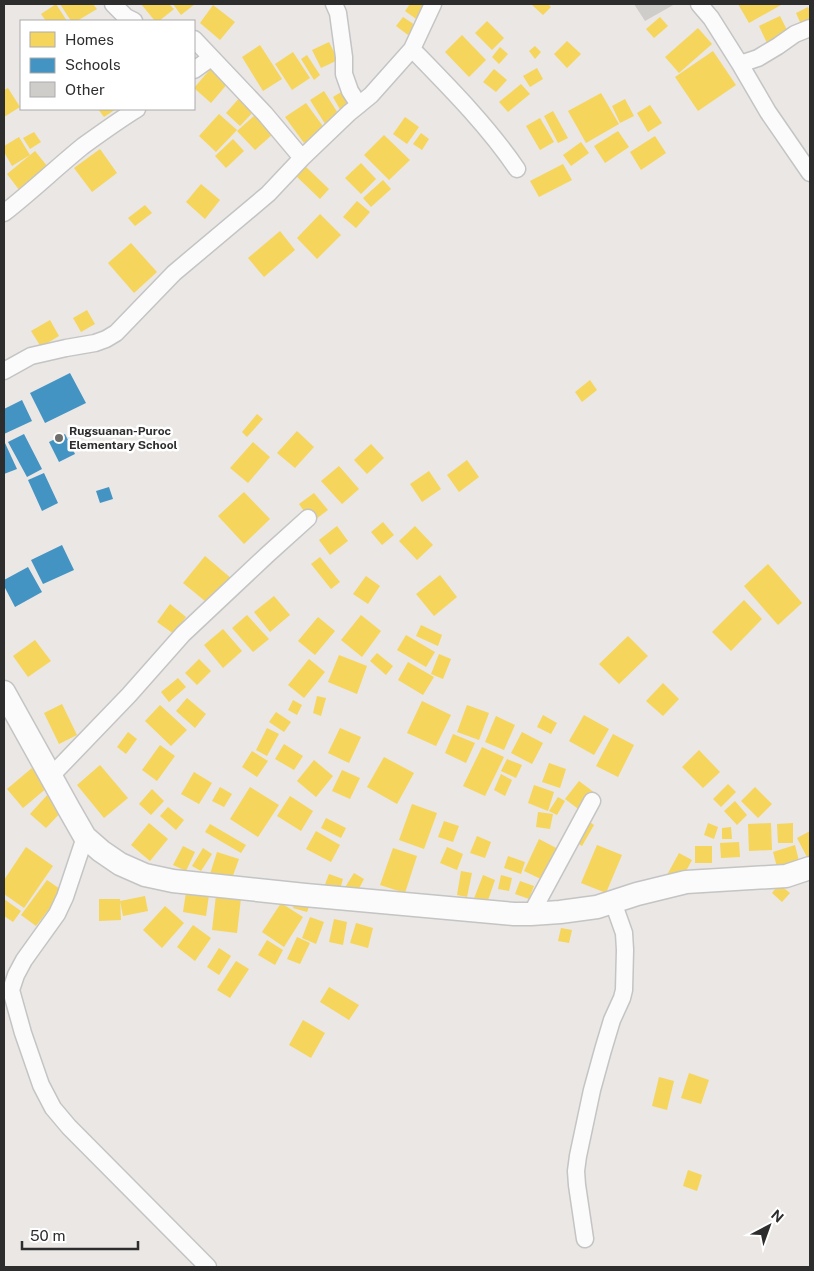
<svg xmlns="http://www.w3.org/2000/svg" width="814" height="1271" viewBox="0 0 814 1271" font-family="'Public Sans',sans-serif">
	<rect width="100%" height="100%" fill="#eae7e4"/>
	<!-- homes -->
	<path fill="#f6d55c" d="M 56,4 L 67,21 L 46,21 L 41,14 Z
		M 60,4 L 93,4 L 97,9 L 77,21 L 71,21 Z
		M 141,4 L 169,4 L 174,9 L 159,21 L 155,21 Z
		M 173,4 L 195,4 L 181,15 Z
		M 410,4 L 425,4 L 419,21 L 405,11 Z
		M 533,4 L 548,4 L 551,7 L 543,15 L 532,5 Z
		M 738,4 L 780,4 L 781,5 L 749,23 Z
		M 213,5 L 235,22 L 220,40 L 200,23 Z
		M 808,7 L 810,11 L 810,25 L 803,29 L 796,13 Z
		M 780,16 L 788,32 L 767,43 L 759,26 Z
		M 403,17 L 415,25 L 408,35 L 396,26 Z
		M 660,17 L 668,26 L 654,38 L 646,29 Z
		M 487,21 L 504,38 L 492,50 L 475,33 Z
		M 698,28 L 712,44 L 679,73 L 665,57 Z
		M 462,35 L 486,60 L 469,77 L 445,52 Z
		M 567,41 L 581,54 L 567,68 L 554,54 Z
		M 329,42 L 338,60 L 321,68 L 312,50 Z
		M 260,45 L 282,79 L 263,91 L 242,57 Z
		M 535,46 L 541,52 L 535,59 L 529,51 Z
		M 500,47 L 508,54 L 499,64 L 492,57 Z
		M 713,51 L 736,85 L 698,111 L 675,77 Z
		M 293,52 L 310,78 L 292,90 L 275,64 Z
		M 307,55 L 320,75 L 314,80 L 301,59 Z
		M 212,67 L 229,82 L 211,103 L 194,88 Z
		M 537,68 L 543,79 L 530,87 L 523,76 Z
		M 494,69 L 507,80 L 496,92 L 483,82 Z
		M 521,84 L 530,94 L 508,112 L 499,102 Z
		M 8,88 L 20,107 L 4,117 L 4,90 Z
		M 346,89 L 355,106 L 342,113 L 333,97 Z
		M 324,91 L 341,118 L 327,127 L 310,100 Z
		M 601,93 L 619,124 L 586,143 L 568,111 Z
		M 242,95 L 257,108 L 240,126 L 226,113 Z
		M 625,99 L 634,116 L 620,123 L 612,106 Z
		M 306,103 L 325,129 L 304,143 L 285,117 Z
		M 650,105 L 662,123 L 648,132 L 637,113 Z
		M 98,109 L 116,109 L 104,117 Z
		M 553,111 L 568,138 L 558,143 L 544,116 Z
		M 219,114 L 237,130 L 216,152 L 199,136 Z
		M 255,115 L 273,134 L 255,150 L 237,131 Z
		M 405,117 L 419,127 L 407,144 L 393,134 Z
		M 540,118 L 554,142 L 540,150 L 526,126 Z
		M 618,131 L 629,147 L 605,163 L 594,146 Z
		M 34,132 L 41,142 L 30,149 L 23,138 Z
		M 421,133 L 429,139 L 422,150 L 413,144 Z
		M 384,135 L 410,160 L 389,180 L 364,155 Z
		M 655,136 L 666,153 L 641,170 L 630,152 Z
		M 19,137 L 30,155 L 12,166 L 4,152 L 4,146 Z
		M 233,139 L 244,151 L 226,168 L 215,156 Z
		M 581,142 L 589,153 L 571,166 L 563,155 Z
		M 100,149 L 117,173 L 92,192 L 74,168 Z
		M 35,151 L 52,172 L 23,195 L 7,174 Z
		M 361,163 L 376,179 L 361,194 L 345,178 Z
		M 563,164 L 572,180 L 539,197 L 530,181 Z
		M 306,167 L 329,189 L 320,199 L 296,176 Z
		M 383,180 L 391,189 L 371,207 L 363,198 Z
		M 201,184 L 220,200 L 205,219 L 186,202 Z
		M 357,201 L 370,212 L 356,228 L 343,217 Z
		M 145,205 L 152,213 L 135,226 L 128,218 Z
		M 320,214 L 341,235 L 317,259 L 297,238 Z
		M 280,231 L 295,250 L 264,277 L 248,258 Z
		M 131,243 L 157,272 L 134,293 L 108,263 Z
		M 87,310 L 95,324 L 81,332 L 73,318 Z
		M 50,320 L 59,336 L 41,347 L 31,331 Z
		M 590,380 L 597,390 L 582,402 L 575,392 Z
		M 257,414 L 263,419 L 247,437 L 242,432 Z
		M 297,431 L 314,447 L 295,468 L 277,453 Z
		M 253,442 L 270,457 L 248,483 L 230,468 Z
		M 371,444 L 384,458 L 367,474 L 354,460 Z
		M 467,460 L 479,477 L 459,492 L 447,475 Z
		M 339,466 L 359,489 L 342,504 L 321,481 Z
		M 429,471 L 441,489 L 422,502 L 410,484 Z
		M 244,492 L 270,519 L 244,544 L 218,516 Z
		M 314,493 L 328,510 L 312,522 L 299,504 Z
		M 383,522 L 394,535 L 382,545 L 371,532 Z
		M 337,526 L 348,541 L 330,555 L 319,540 Z
		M 415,526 L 433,545 L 417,560 L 399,541 Z
		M 205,556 L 232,579 L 211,606 L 183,583 Z
		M 320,557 L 340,582 L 331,589 L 311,564 Z
		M 768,564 L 802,603 L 778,625 L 744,586 Z
		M 440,575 L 457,597 L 434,616 L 416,594 Z
		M 366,576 L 380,586 L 368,604 L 353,594 Z
		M 274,596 L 290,615 L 270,632 L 254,612 Z
		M 744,600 L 762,619 L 731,651 L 712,632 Z
		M 170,604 L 186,617 L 174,634 L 157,622 Z
		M 247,615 L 269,639 L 253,652 L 232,628 Z
		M 361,615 L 381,631 L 362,657 L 341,640 Z
		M 318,617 L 335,631 L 315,655 L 298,641 Z
		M 421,625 L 442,635 L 438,646 L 416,636 Z
		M 223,629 L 242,651 L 223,668 L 204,645 Z
		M 406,635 L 435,652 L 426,667 L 397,650 Z
		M 628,636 L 648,656 L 619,684 L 599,664 Z
		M 35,640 L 51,661 L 28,677 L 13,656 Z
		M 377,653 L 393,666 L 386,675 L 370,661 Z
		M 439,654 L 451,659 L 443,679 L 431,674 Z
		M 339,655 L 367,666 L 357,694 L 328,682 Z
		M 199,659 L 211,671 L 197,685 L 185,673 Z
		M 309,659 L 325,672 L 304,698 L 288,685 Z
		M 408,662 L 434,677 L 423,695 L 398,680 Z
		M 178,678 L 186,687 L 169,702 L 161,692 Z
		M 663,683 L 679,699 L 663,716 L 646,701 Z
		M 317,696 L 326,698 L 321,716 L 313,713 Z
		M 187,698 L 206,714 L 195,728 L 176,711 Z
		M 293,700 L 302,705 L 297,715 L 288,710 Z
		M 422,701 L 451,715 L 436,746 L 407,733 Z
		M 62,704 L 77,735 L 59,744 L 44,713 Z
		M 160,705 L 187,730 L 171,746 L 145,721 Z
		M 467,705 L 489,713 L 479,740 L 457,732 Z
		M 276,712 L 291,722 L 284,732 L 269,722 Z
		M 543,715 L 557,723 L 551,734 L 537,727 Z
		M 584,715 L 609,729 L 594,755 L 569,741 Z
		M 496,716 L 515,725 L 504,750 L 485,742 Z
		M 267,728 L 279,734 L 267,756 L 256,750 Z
		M 340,728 L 361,737 L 349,763 L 328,753 Z
		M 128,732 L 137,739 L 126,754 L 117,747 Z
		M 522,732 L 543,743 L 532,764 L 511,753 Z
		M 453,734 L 475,743 L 466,763 L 445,753 Z
		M 613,734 L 634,745 L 618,777 L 596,766 Z
		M 284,744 L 303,756 L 294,770 L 275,759 Z
		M 160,745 L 175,756 L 157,781 L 142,770 Z
		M 482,747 L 504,757 L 485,796 L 463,786 Z
		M 699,750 L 720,772 L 703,788 L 682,767 Z
		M 252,751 L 268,761 L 257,777 L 242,767 Z
		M 384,757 L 414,773 L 397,804 L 367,787 Z
		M 507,759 L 522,765 L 516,778 L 501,771 Z
		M 314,760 L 333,776 L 316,797 L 297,781 Z
		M 549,763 L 566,769 L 560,788 L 542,782 Z
		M 100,765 L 128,798 L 104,818 L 77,785 Z
		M 32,768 L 48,787 L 23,808 L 7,789 Z
		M 342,770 L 360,778 L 350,799 L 332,791 Z
		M 194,772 L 212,783 L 199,804 L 181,794 Z
		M 501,774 L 512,780 L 505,796 L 494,790 Z
		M 579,781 L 595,793 L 581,811 L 565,799 Z
		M 728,784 L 736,792 L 721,807 L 713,799 Z
		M 534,785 L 554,792 L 548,811 L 528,803 Z
		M 220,787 L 232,794 L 224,807 L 212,801 Z
		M 250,787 L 279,805 L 258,837 L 230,819 Z
		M 755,787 L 772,804 L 758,818 L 741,801 Z
		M 152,789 L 164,801 L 151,815 L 139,804 Z
		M 49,793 L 65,808 L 46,828 L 30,814 Z
		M 290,796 L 313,811 L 301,831 L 277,816 Z
		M 558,797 L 565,801 L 557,815 L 549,811 Z
		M 735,801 L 747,815 L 737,825 L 724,811 Z
		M 412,804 L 437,813 L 424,849 L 399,840 Z
		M 168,807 L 184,820 L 176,830 L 160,816 Z
		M 538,812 L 553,814 L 550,829 L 536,827 Z
		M 326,818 L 346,828 L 341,838 L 321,828 Z
		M 584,818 L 594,825 L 582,846 L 571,839 Z
		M 444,821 L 459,826 L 453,842 L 438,837 Z
		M 149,823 L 168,839 L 150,861 L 131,845 Z
		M 708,823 L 718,827 L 714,839 L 704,835 Z
		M 771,823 L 772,850 L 749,851 L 748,824 Z
		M 793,823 L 793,843 L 778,843 L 777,824 Z
		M 210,824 L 246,845 L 241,853 L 205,832 Z
		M 731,827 L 732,839 L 722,839 L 722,828 Z
		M 316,831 L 340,845 L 331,862 L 306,849 Z
		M 810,831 L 810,858 L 808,859 L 797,838 Z
		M 477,836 L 491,842 L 485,858 L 470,853 Z
		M 539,839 L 560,850 L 545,881 L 524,871 Z
		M 739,842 L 740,857 L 721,858 L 720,843 Z
		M 597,845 L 622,855 L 606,893 L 581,883 Z
		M 795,845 L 800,865 L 778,871 L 773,852 Z
		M 183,846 L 195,852 L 186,871 L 173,865 Z
		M 695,846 L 712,846 L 712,863 L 695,863 Z
		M 26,847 L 53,866 L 24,908 L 4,894 L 4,880 Z
		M 447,847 L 463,854 L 457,870 L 440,863 Z
		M 203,848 L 212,854 L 201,871 L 192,866 Z
		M 393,848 L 417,856 L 405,893 L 380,885 Z
		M 217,852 L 239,859 L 231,881 L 210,874 Z
		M 679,853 L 692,860 L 680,882 L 667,875 Z
		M 508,856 L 525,862 L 521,874 L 504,868 Z
		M 461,871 L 472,873 L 467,897 L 457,895 Z
		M 354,873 L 364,879 L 355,896 L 344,889 Z
		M 329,874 L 343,879 L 339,892 L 324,887 Z
		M 483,875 L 495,880 L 486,906 L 473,901 Z
		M 501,875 L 512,878 L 509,891 L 498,889 Z
		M 47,880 L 63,891 L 36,926 L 21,915 Z
		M 520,881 L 534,886 L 529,899 L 515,894 Z
		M 779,884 L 790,893 L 782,902 L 772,893 Z
		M 186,892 L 209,895 L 206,916 L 183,912 Z
		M 216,895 L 241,898 L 237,933 L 212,930 Z
		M 145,896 L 148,911 L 123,916 L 120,901 Z
		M 4,899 L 21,911 L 13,922 L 4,916 Z
		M 99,899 L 120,899 L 121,920 L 99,921 Z
		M 295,900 L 310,904 L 307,912 L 293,908 Z
		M 281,903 L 303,917 L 284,947 L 262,932 Z
		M 165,906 L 184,923 L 162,948 L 143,930 Z
		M 310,917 L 324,922 L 316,944 L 302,938 Z
		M 334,919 L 347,922 L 343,945 L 329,942 Z
		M 356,923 L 373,928 L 368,948 L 350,943 Z
		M 193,925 L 211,938 L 195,961 L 177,947 Z
		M 561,928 L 572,930 L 569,943 L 558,941 Z
		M 297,937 L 310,943 L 300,964 L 287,959 Z
		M 267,940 L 283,950 L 275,965 L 258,955 Z
		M 219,948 L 231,956 L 219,975 L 207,967 Z
		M 236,961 L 249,969 L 230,998 L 217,990 Z
		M 329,987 L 359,1005 L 349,1020 L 320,1002 Z
		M 303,1020 L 325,1033 L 311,1058 L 289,1045 Z
		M 689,1073 L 709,1080 L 701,1104 L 681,1098 Z
		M 659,1077 L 674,1081 L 667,1110 L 652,1106 Z
		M 688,1170 L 702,1175 L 697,1191 L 683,1186 Z"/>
	<!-- schools -->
	<path fill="#4393c3" d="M 70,373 L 86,403 L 45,423 L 30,393 Z
		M 22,400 L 32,421 L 4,434 L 4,409 Z
		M 24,434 L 42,469 L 27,477 L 8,442 Z
		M 65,434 L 75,454 L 59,462 L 49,442 Z
		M 5,443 L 17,469 L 4,474 L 4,444 Z
		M 44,473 L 58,503 L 42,511 L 28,480 Z
		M 109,487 L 113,499 L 100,503 L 96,491 Z
		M 62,545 L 74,570 L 43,584 L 31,560 Z
		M 28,567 L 42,592 L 15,607 L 4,586 L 4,580 Z"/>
	<!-- building -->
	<path fill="#cfcdca" d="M 634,4 L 675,4 L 645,21 Z"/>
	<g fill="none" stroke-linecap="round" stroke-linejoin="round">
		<defs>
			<path id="street" d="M 113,4 L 126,17 L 134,21
				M 334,4 L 338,13 L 344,57 L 344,74 L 350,91 L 359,105
				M 699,4 L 711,18 L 740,64 L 758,58 L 778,46 L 795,34 L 810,28
				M 194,39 L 265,114 L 302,158
				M 412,49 C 449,87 487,125 517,169
				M 740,64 L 768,112 L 810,173
				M 194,70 L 211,58
				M 4,213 C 31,192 56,168 83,146 C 101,133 119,120 137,109
				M 4,371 L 31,356 L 66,348 L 95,343 L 106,339 L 116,333 L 174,273 L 268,194 L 302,158 L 349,113 L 371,95 L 412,49 L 433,4
				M 51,776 L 129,695 L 183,634 L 267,555 L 308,518
				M 85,837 L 65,897 L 57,914 L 24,960 L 16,975 L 11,990 L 23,1033 L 41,1085 L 53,1108 L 69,1127 L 208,1267
				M 531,914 L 592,801
				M 585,1239 L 577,1185 L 576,1171 L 578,1156 L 592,1090 L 603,1050 L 612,1020 L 622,998 L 624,990 L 625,950 L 624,933 L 613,902"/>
			<path id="secondary" d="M 4,692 L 69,809 L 85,837 L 101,851 L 120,864 L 145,875 L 173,881 L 305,895 L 514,914 L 531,914 L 560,912 L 597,907 L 637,894 L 686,882 L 786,876 L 810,868"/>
		</defs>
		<!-- street casing -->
		<use href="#street" stroke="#c4c4c4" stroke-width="19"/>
		<!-- secondary casing -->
		<use href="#secondary" stroke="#c4c4c4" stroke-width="25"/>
		<!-- street -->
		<use href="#street" stroke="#fcfbfb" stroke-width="16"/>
		<!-- secondary -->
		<use href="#secondary" stroke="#fcfbfb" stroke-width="22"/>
	</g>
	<!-- markers -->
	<circle fill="#6f6e6d" stroke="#fff" stroke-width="2" cx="59" cy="438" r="5"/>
	<g text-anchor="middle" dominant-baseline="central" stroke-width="5" stroke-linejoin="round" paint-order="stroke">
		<!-- poi labels -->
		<g font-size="12" font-weight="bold" fill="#2d2d2d" stroke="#fff" text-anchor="start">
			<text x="69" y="431">Rugsuanan-Puroc<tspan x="69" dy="14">Elementary School</tspan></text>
		</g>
	</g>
	<!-- border -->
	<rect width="814" height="1271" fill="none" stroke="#2d2d2d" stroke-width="10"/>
	<!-- legend -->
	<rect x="20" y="20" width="175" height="90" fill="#ffffff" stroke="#ababab"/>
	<rect x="30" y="32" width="25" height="15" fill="#f6d55c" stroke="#ababab"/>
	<text x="65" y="45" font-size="15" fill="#2d2d2d">Homes</text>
	<rect x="30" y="58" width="25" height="15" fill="#4393c3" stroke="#ababab"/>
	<text x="65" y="70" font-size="15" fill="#2d2d2d">Schools</text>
	<rect x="30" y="82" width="25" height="15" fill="#cfcdca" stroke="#ababab"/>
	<text x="65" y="95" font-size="15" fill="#2d2d2d">Other</text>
	<!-- north arrow -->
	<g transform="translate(769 1226) rotate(41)" stroke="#ffffff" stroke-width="4" paint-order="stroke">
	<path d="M0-4L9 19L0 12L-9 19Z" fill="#2d2d2d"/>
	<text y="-8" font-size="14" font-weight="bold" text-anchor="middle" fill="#2d2d2d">N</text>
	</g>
	<!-- scale -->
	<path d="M22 1241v8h116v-8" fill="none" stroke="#2d2d2d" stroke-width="2.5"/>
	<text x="30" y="1241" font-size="15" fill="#2d2d2d" stroke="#ffffff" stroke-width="4" paint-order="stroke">50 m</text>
</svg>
